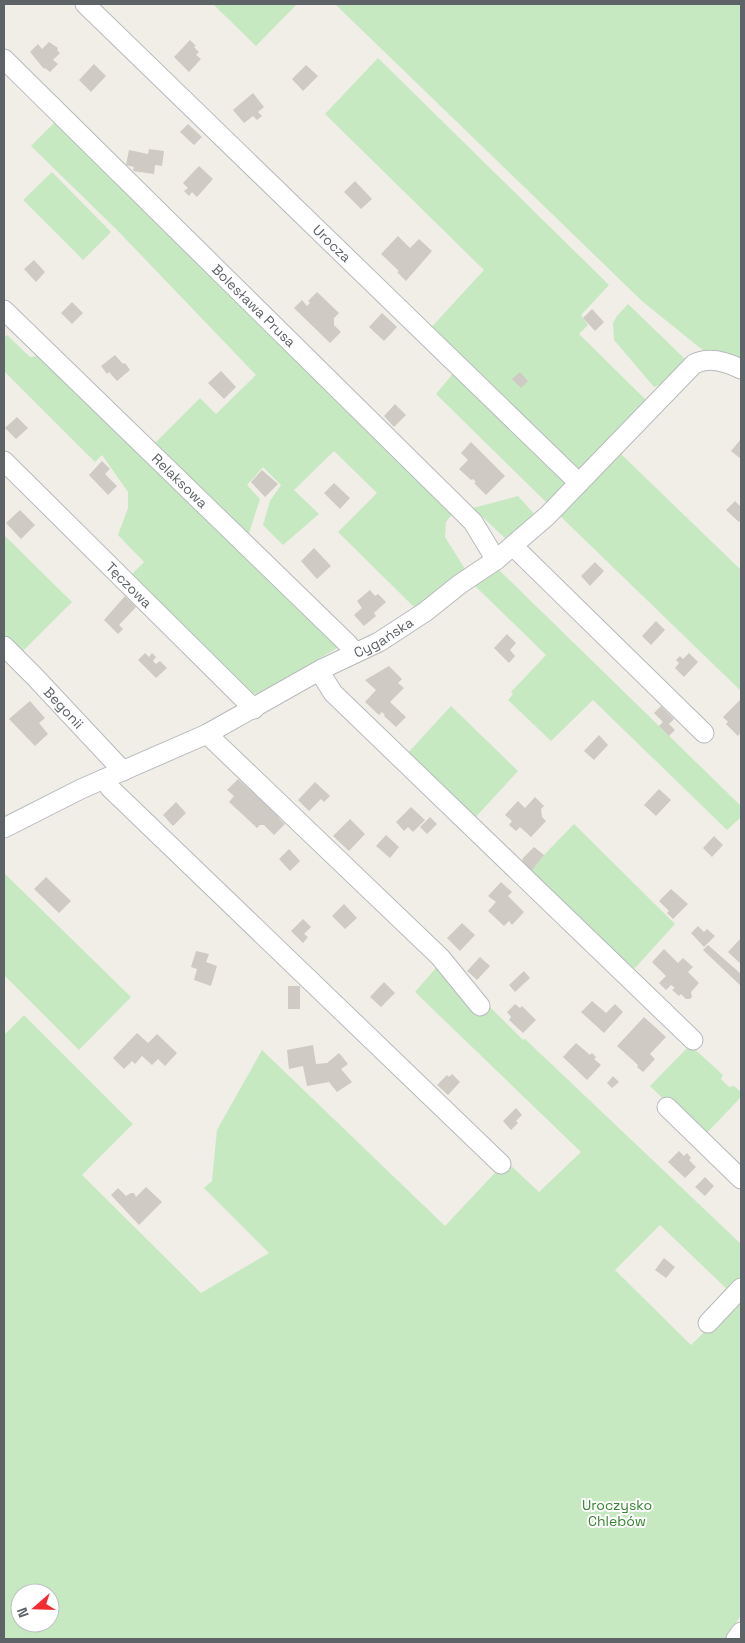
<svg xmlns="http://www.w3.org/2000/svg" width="745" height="1643" viewBox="0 0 745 1643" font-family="'Space Grotesk',sans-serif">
	<rect width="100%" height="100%" fill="#f1ede7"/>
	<!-- green -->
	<path fill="#c6e9c2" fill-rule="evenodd" d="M 213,4 L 297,4 L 256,46 Z
		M 335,4 L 741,4 L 741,363 L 705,352 L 642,301 Z
		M 378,58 L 609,285 L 581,315 L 588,325 L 579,334 L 646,400 L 580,470 L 574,470 L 428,331 L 484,270 L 325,114 Z
		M 60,117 L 453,513 L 446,522 L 445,537 L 465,569 L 415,608 L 338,532 L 377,493 L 334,451 L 294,490 L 319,514 L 283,545 L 263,525 L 270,501 L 281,485 L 263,467 L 247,485 L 260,499 L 249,533 L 242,534 L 152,446 L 200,398 L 216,414 L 256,375 L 118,231 L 31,146 Z
		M 52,172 L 111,232 L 83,260 L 23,200 Z
		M 628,304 L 685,359 L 662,384 L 654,387 L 614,340 L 613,323 L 617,316 Z
		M 7,335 L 30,357 L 47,355 L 342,645 L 300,670 L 269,692 L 252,694 L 132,574 L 144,562 L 118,535 L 128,508 L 128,492 L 102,455 L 95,462 L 4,371 L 4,338 Z
		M 456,370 L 571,481 L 548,504 L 436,394 Z
		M 622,448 L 622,455 L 741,570 L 741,691 L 558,514 Z
		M 518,496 L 536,516 L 506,539 L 473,508 Z
		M 4,535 L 72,602 L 18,656 L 4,641 Z
		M 497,568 L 741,806 L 741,817 L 727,830 L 593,700 L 551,741 L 508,700 L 513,694 L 511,692 L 546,655 L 472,583 Z
		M 451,706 L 518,771 L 473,820 L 423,771 L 423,767 L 414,758 L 406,755 Z
		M 574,824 L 675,924 L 635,968 L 619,961 L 527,875 L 544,855 Z
		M 4,873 L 131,997 L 79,1050 L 4,975 Z
		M 437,960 L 489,1006 L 523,1040 L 525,1039 L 741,1244 L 741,1280 L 730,1292 L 660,1225 L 615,1270 L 691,1345 L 741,1295 L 741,1615 L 726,1639 L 4,1639 L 4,1035 L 24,1015 L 133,1124 L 82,1175 L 201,1293 L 269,1253 L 204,1188 L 212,1181 L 217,1130 L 262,1050 L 445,1226 L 506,1161 L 539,1192 L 581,1152 L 415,992 L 435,969 ZM 20,1593 L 50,1593 L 50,1623 L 20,1623 Z
		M 690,1045 L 723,1075 L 721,1079 L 729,1087 L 734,1086 L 741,1092 L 741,1097 L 703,1137 L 650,1086 Z"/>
	<!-- building -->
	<path fill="#cfcac4" d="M 190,40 L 196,46 L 194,47 L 199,52 L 196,55 L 201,59 L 189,72 L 174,57 Z
		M 49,42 L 58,48 L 57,50 L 60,53 L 53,60 L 58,64 L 50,72 L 45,68 L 44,69 L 30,52 L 38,44 L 42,49 Z
		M 94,64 L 106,76 L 91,92 L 79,80 Z
		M 306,65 L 318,76 L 303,91 L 292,79 Z
		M 253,93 L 264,107 L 258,112 L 262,116 L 257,120 L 253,116 L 244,123 L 233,110 Z
		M 188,124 L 202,137 L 194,145 L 180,132 Z
		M 149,149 L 164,151 L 162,166 L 155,165 L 154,174 L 133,171 L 134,167 L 126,165 L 129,150 L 148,154 Z
		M 199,166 L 213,179 L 197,197 L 192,192 L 189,196 L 184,191 L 188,188 L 183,183 Z
		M 355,181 L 372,199 L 361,209 L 344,192 Z
		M 398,236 L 410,248 L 419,239 L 432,251 L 406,281 L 397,272 L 399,271 L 381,254 Z
		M 34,260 L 45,272 L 36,282 L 24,269 Z
		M 317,292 L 339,313 L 334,318 L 334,325 L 341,332 L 330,343 L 294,308 L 302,300 L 307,306 L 310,303 L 308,301 Z
		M 72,302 L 83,313 L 72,324 L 61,313 Z
		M 592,309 L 604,322 L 595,331 L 583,318 Z
		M 382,313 L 397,327 L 384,341 L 369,327 Z
		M 115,355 L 123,364 L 125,363 L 130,370 L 117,381 L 109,372 L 107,374 L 101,366 Z
		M 221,371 L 236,387 L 224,399 L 208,383 Z
		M 520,372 L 528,381 L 521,388 L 512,379 Z
		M 395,404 L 406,415 L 394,427 L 384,416 Z
		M 17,417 L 28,428 L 16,439 L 5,428 Z
		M 741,439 L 741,459 L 731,451 Z
		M 471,442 L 505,476 L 486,495 L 474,483 L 476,482 L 473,479 L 471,480 L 459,469 L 468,460 L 461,453 Z
		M 102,461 L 110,469 L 105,474 L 117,486 L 108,495 L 89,475 Z
		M 262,470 L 278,484 L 265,497 L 251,482 Z
		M 334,483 L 350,498 L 340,509 L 324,493 Z
		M 735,501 L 741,507 L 741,520 L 739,522 L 726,510 Z
		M 20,510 L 35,525 L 21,539 L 6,523 Z
		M 314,548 L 331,566 L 317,579 L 301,561 Z
		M 595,562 L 604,571 L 590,586 L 581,576 Z
		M 370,590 L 375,596 L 378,594 L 386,602 L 374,613 L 376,616 L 364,626 L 354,615 L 362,608 L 357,601 Z
		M 125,596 L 136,607 L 119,625 L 123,629 L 118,634 L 104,620 Z
		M 656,621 L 665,630 L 651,645 L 642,636 Z
		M 507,634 L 516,643 L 510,650 L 515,656 L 509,663 L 494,648 Z
		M 145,653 L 149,657 L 152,653 L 156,657 L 153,661 L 156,664 L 160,661 L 167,668 L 156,678 L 138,660 Z
		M 689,653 L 698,662 L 684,677 L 675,668 L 679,663 L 676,660 L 680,656 L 683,659 Z
		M 389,666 L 402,679 L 398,683 L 404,688 L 390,702 L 406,717 L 396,727 L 384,716 L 385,715 L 382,712 L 379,715 L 365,702 L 376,690 L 365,680 Z
		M 741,699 L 741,735 L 740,733 L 738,736 L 726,724 L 728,722 L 723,717 Z
		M 30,701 L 45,718 L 39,723 L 48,734 L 35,746 L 9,719 Z
		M 661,706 L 674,719 L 669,724 L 675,730 L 669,736 L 659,726 L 663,722 L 654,713 Z
		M 599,735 L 608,745 L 594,760 L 584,751 Z
		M 238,779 L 279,816 L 278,817 L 285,824 L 274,835 L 264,825 L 260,825 L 257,828 L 229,802 L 234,796 L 227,790 Z
		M 315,782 L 330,796 L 324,802 L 321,799 L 309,811 L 298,800 Z
		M 659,789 L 671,800 L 656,816 L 644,805 Z
		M 535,797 L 544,806 L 541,809 L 542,817 L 546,821 L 531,837 L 520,827 L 516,831 L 509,825 L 512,821 L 505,815 L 518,801 L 525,808 Z
		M 176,802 L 186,813 L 173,826 L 163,815 Z
		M 411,807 L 425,820 L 413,832 L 408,827 L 404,831 L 396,822 Z
		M 430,817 L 437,824 L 427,834 L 420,827 Z
		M 350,819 L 365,834 L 349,851 L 333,836 Z
		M 386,835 L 399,847 L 390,858 L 376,846 Z
		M 714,836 L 723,845 L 712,857 L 703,848 Z
		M 534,847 L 544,855 L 532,870 L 521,865 L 523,858 Z
		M 289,849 L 300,861 L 290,871 L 279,859 Z
		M 46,877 L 71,901 L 59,913 L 34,889 Z
		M 501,882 L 512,892 L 508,896 L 524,912 L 512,925 L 509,921 L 504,926 L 488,911 L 496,902 L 488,896 Z
		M 671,889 L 688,904 L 673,919 L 667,913 L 669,911 L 659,901 Z
		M 344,904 L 357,918 L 345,929 L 332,916 Z
		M 303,919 L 311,927 L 304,934 L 308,937 L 303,943 L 291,931 Z
		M 462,923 L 475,935 L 460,951 L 447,938 Z
		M 698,926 L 704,932 L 707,929 L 715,936 L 704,947 L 691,933 Z
		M 741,938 L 741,964 L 728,952 Z
		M 708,945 L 741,974 L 741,986 L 703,950 Z
		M 664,949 L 678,963 L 683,958 L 693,967 L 688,972 L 699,983 L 691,992 L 692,997 L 690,999 L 686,999 L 681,994 L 679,996 L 672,990 L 675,988 L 671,985 L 666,990 L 659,983 L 666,976 L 652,962 Z
		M 196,951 L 209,954 L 206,962 L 217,966 L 211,986 L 194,980 L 197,969 L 191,967 Z
		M 480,957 L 490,966 L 477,980 L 467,971 Z
		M 524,971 L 530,978 L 515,992 L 509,985 Z
		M 384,982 L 395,993 L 381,1007 L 370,997 Z
		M 288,986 L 300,986 L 300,1009 L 288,1009 Z
		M 592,1001 L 606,1013 L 615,1004 L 623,1012 L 604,1033 L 581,1012 Z
		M 515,1004 L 520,1008 L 522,1006 L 536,1020 L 523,1033 L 509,1020 L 511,1017 L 507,1012 Z
		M 644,1017 L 666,1037 L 650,1054 L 655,1059 L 643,1072 L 637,1067 L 638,1065 L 617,1046 Z
		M 137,1033 L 148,1043 L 157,1034 L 177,1053 L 165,1066 L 158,1059 L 152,1065 L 142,1056 L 135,1064 L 132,1061 L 124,1069 L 113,1058 Z
		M 576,1043 L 590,1055 L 592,1053 L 596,1057 L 594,1059 L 601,1065 L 587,1080 L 563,1057 Z
		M 313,1045 L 316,1064 L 327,1063 L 339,1053 L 348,1064 L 341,1069 L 352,1082 L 337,1092 L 329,1082 L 307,1086 L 303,1066 L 289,1069 L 287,1050 Z
		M 452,1074 L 460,1082 L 448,1095 L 437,1085 L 447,1075 L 449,1077 Z
		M 613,1076 L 619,1082 L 612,1088 L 607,1083 Z
		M 516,1108 L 522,1115 L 516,1121 L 518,1123 L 511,1130 L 503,1121 Z
		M 679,1151 L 684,1156 L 687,1153 L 691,1158 L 689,1160 L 696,1167 L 685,1178 L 668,1162 Z
		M 705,1177 L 714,1186 L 705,1196 L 695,1187 Z
		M 146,1187 L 162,1202 L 139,1225 L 111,1195 L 118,1188 L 126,1196 L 131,1193 L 134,1193 L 136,1197 Z
		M 664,1258 L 675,1267 L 666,1278 L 655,1270 Z"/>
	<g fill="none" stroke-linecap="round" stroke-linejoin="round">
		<defs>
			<g id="minor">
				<path id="s1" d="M 85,4 L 579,483"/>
				<path id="s2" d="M 4,59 L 473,522 L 496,560"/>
				<path id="s3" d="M 4,310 L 348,644 L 355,653"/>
				<path id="s4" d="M 4,461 L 254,709"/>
				<path d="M 513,546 L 704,733"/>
				<path id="s5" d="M 4,646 L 34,676 L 123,771"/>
				<path d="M 322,669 L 323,677 L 333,693 L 693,1040"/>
				<path d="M 207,734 L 440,957 L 480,1006"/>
				<path d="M 104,779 L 110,788 L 501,1164"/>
				<path id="s6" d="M 4,828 L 81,789 L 207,734 L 322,669 L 379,642 L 425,612 L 460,584 L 496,560 L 547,516 L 694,364 C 709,356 727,362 741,369"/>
				<path d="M 667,1107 L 741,1179"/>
				<path d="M 708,1323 L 741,1288"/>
				<path d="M 736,1639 L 741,1632"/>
			</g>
		</defs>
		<!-- minor casing -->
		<use href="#minor" stroke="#b7babd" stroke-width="21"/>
		<!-- minor -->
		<use href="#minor" stroke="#fff" stroke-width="19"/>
	</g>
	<g text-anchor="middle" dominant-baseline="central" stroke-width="4" stroke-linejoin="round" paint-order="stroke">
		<!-- street labels -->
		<g font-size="14" fill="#5e6367" stroke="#fff">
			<text stroke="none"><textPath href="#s1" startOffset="344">Urocza</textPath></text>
			<text stroke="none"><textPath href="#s2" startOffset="351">Bolesława Prusa</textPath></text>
			<text stroke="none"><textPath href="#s3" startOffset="245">Relaksowa</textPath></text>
			<text stroke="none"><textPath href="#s4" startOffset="176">Tęczowa</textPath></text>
			<text stroke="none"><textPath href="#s6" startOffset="425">Cygańska</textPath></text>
			<text stroke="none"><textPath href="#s5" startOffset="86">Begonii</textPath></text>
		</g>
		<!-- park labels -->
		<g font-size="14" fill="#368330" stroke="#fff">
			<text x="617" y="1505">Uroczysko<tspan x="617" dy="16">Chlebów</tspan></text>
		</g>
	</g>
	<!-- border -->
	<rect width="745" height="1643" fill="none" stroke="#5e6367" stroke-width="10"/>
	<!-- north arrow -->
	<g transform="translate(35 1608) rotate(250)"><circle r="24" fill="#ffffff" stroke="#bfc1c2"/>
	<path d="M0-4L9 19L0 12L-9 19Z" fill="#f12c32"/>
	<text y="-8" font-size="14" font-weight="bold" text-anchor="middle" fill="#5e6367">N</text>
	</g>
</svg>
